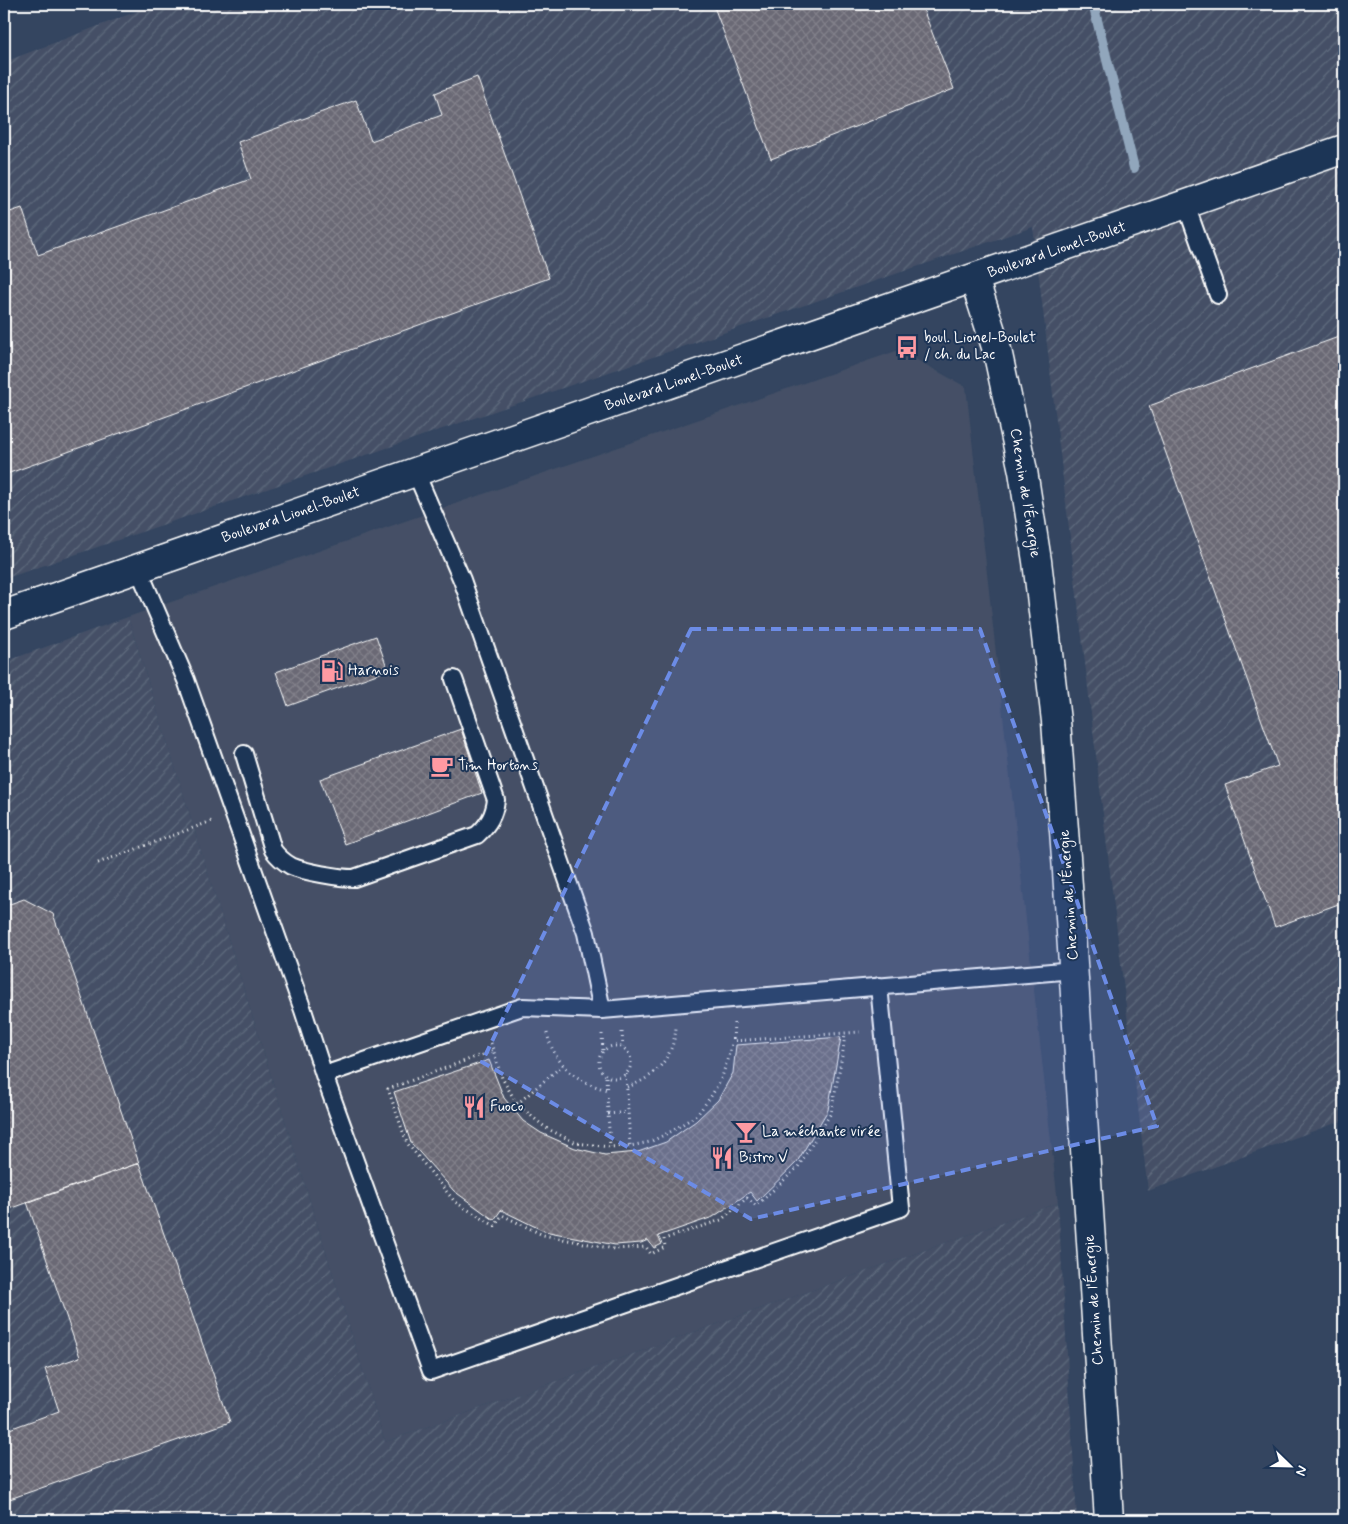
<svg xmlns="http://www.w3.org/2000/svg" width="1348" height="1524" viewBox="0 0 1348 1524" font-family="Mynerve,sans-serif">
	<defs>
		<pattern id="industrial-furrows" width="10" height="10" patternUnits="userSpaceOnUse" patternTransform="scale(1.25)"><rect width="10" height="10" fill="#445066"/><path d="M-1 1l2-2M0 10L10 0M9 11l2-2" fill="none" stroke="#606a7d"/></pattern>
		<pattern id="building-cross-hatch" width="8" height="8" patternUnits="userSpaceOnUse" patternTransform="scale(1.25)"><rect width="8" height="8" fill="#6b6975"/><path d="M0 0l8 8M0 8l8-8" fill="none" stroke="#81808a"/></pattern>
	</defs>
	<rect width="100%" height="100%" fill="#344560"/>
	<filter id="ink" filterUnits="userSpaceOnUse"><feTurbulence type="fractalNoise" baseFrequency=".02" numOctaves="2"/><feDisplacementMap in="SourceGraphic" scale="10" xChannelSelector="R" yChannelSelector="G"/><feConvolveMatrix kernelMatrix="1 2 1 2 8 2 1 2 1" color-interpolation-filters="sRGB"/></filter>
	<g filter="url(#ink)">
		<!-- built -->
		<path fill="#445066" d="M 899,350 L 966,387 L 1058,1203 L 385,1442 L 128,617 Z"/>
		<!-- industrial -->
		<path fill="url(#industrial-furrows)" d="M 156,4 L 1344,4 L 1344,1120 L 1148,1191 L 1033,227 L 4,579 L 4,62 Z
			M 128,617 L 385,1442 L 1058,1203 L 1077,1520 L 4,1520 L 4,662 Z"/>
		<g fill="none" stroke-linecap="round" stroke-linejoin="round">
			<!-- stream -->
			<path stroke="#91a6bc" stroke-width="10" d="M 1093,4 L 1134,168"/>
		</g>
		<!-- building -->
		<path fill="url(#building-cross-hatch)" stroke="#fff" d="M 713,4 L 921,4 L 954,89 L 771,159 Z
			M 477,77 L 549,278 L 4,475 L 4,214 L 22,208 L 38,255 L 251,179 L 238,142 L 356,100 L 371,141 L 442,115 L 435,93 Z
			M 1344,335 L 1344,902 L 1275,927 L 1225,785 L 1278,766 L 1149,406 Z
			M 376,636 L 388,670 L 288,706 L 276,672 Z
			M 461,729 L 482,793 L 345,844 L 320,779 Z
			M 24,899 L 53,914 L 139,1163 L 4,1211 L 4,906 Z
			M 841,1037 L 828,1110 L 797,1162 L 757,1201 L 750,1192 L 713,1217 L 658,1236 L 662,1244 L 654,1248 L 648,1240 L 641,1243 L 615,1245 L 544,1231 L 501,1210 L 494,1220 L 454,1191 L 411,1143 L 394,1092 L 489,1060 L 504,1098 L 523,1121 L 541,1133 L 575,1148 L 605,1155 L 638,1152 L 666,1142 L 696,1121 L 718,1100 L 733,1073 L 736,1045 Z
			M 139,1163 L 230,1422 L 4,1501 L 4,1431 L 59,1411 L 45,1369 L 80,1357 L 27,1202 Z"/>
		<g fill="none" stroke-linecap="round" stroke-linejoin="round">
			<defs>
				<path id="lane" d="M 1186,205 L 1218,295
					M 416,473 L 462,580 L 586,933 L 602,1010
					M 138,568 L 186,680 L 303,1010 L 324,1075 L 431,1371 L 901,1208 L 879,986
					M 244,754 L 273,850 C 278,857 284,862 291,866 C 304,872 340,878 354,878 L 477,835 C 489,824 494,815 496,800 L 454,679
					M 324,1075 L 522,1007 L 602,1010 L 1074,970"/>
				<path id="street" d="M 974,278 L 997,350 L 1023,471 L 1037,561 L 1056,721 L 1067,871 L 1109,1520"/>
				<path id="secondary" d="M 4,615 L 1344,149"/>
			</defs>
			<!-- lane casing -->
			<use href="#lane" stroke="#fff" stroke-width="20"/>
			<!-- street casing -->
			<use href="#street" stroke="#fff" stroke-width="31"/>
			<!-- secondary casing -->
			<use href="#secondary" stroke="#fff" stroke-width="31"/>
			<!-- path -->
			<path stroke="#fff" stroke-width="3" stroke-dasharray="1 4" stroke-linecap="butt" d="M 98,863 L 212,821
				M 734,1023 L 733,1041 L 860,1032
				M 622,1032 L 623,1047
				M 547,1033 C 554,1064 577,1082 607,1090
				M 602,1034 L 603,1051
				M 491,1043 L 502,1078 L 517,1104 L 546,1128 L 576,1143 L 610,1147 L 630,1146 L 650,1142 L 672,1131 L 697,1115 L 712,1095 L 722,1077 L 732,1044
				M599 1062a16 16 0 1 1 32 0a16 16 0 1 1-32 0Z
				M 492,1051 L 388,1089 L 407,1143 L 455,1202 L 495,1226 L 502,1215 L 543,1235 L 614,1249 L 646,1247 L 651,1254 L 665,1247 L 664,1239 L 721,1220 L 747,1198 L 756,1206 L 798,1167 L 831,1113 L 843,1051 L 845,1033
				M 626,1074 L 630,1146
				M 606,1077 L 610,1147
				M 627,1087 C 655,1078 673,1058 676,1028
				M 517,1104 L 563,1065
				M 608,1114 L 628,1112"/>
			<!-- lane -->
			<use href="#lane" stroke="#1d3557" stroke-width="16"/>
			<!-- street -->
			<use href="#street" stroke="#1d3557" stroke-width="28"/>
			<!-- secondary -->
			<use href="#secondary" stroke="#1d3557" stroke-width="28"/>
		</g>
	</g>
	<!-- marked area -->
	<path fill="#6c8ce6" fill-opacity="0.2" stroke="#6c8ce6" stroke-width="4" stroke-dasharray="10 6" stroke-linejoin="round" d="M 691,629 L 980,629 L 1157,1126 L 751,1219 L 482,1062 Z"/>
	<!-- icons -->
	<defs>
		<symbol id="bus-bare" viewBox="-9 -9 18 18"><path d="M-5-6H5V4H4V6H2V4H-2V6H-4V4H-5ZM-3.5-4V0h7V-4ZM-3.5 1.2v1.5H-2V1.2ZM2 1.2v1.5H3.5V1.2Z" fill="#ff9aa2" stroke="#1d3557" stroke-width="2.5" paint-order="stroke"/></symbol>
		<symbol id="fuel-bare" viewBox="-9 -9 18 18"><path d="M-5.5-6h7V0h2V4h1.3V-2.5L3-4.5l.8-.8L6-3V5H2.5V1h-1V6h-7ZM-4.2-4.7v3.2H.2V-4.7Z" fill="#ff9aa2" stroke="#1d3557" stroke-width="2.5" paint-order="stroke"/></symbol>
		<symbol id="cafe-bare" viewBox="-9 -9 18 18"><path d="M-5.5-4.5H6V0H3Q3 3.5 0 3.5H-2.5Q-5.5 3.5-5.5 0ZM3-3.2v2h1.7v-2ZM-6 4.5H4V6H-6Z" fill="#ff9aa2" stroke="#1d3557" stroke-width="2.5" paint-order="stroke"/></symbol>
		<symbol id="restaurant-bare" viewBox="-9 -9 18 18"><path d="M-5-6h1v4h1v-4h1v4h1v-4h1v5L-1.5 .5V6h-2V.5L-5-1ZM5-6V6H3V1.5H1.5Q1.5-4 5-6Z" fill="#ff9aa2" stroke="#1d3557" stroke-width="2.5" paint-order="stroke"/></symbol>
		<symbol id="bar-bare" viewBox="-9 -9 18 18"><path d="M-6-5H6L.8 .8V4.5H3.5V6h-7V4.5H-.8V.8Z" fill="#ff9aa2" stroke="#1d3557" stroke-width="2.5" paint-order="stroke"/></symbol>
	</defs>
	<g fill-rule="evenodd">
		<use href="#bus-bare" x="891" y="331" width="32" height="32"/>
		<use href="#fuel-bare" x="316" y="655" width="32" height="32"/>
		<use href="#cafe-bare" x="426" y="750" width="32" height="32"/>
		<use href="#restaurant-bare" x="458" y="1091" width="32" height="32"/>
		<use href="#bar-bare" x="730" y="1116" width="32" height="32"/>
		<use href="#restaurant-bare" x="706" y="1142" width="32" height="32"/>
	</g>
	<g text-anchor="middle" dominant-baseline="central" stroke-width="4" stroke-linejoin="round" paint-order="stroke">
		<!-- street labels -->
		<g font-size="15" fill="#fff" stroke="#1d3557">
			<text transform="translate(1057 250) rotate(-19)">Boulevard Lionel-Boulet</text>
			<text transform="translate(674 383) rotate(-19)">Boulevard Lionel-Boulet</text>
			<text transform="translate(1025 493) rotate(81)">Chemin de l'Énergie</text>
			<text transform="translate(291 515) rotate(-19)">Boulevard Lionel-Boulet</text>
			<text transform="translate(1069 895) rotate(-94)">Chemin de l'Énergie</text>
			<text transform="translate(1094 1300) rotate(-94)">Chemin de l'Énergie</text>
		</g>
		<!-- poi labels -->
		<g font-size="15" fill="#fff" stroke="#1d3557" text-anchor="start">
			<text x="924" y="338">boul. Lionel-Boulet<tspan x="924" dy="17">/ ch. du Lac</tspan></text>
			<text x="348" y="671">Harnois</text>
			<text x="458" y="766">Tim Hortons</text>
			<text x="490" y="1107">Fuoco</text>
			<text x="762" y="1132">La méchante virée</text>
			<text x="739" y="1158">Bistro V</text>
		</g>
	</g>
	<!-- margin -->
	<rect width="1348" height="1524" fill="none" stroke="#1d3557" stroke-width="20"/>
	<rect x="10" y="10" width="1328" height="1504" fill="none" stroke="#fff" stroke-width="2" filter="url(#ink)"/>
	<!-- north arrow -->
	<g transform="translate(1290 1466) rotate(113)" stroke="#1d3557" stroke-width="4" paint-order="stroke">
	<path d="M0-4L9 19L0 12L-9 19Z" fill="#ffffff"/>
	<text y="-8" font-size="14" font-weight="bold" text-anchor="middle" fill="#ffffff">N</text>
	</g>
</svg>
